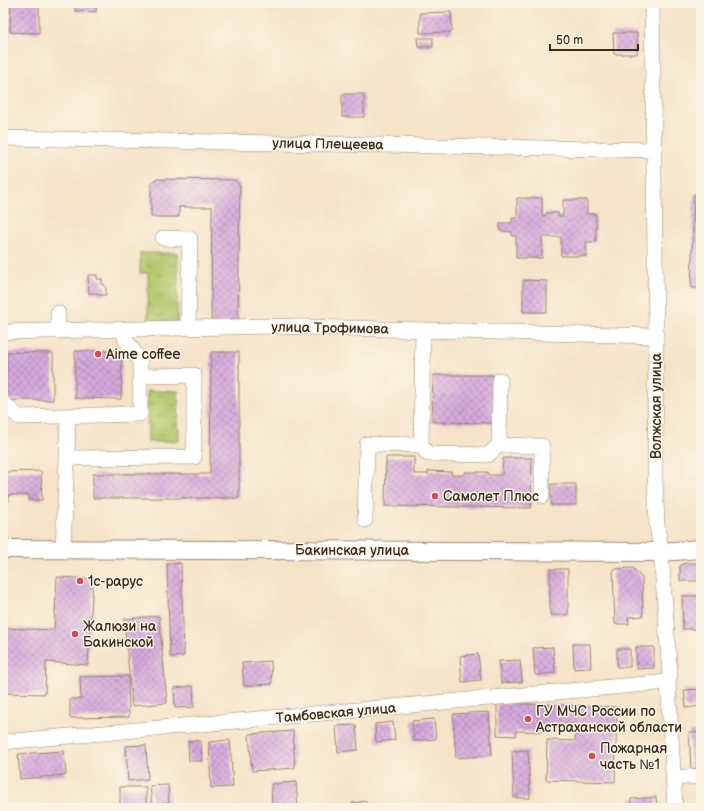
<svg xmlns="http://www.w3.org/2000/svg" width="704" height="811" viewBox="0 0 704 811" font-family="'Balsamiq Sans',sans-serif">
	<defs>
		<pattern id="park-tufts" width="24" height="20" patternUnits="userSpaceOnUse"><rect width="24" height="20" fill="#b2c86c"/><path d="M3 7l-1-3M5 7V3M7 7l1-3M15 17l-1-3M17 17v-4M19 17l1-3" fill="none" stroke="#92a358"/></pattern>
		<pattern id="building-cross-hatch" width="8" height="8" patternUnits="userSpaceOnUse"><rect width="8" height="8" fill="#d6a9dd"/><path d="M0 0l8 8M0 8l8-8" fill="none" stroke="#af8ab3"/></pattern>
	</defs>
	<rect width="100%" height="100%" fill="#fcf5e5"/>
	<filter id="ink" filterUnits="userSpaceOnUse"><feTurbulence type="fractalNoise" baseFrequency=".025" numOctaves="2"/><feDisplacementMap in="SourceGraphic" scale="8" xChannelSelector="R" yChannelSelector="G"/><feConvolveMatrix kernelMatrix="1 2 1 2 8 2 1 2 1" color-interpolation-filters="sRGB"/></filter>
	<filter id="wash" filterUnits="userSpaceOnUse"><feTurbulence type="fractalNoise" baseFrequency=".012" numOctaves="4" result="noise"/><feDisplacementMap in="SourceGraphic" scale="16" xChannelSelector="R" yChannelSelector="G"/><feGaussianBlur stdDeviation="0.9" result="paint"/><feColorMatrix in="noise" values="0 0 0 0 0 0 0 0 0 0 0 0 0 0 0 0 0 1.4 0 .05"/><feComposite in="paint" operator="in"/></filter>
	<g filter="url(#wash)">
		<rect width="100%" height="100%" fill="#f5e3c8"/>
		<!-- park -->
		<path fill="url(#park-tufts)" stroke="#767945" d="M 140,253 L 178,253 L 177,325 L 148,325 L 148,273 L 140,273 Z
			M 147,391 L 178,391 L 179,441 L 148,442 Z"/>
		<g id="blocks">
			<!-- building -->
			<path fill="url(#building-cross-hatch)" d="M 11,3 L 39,3 L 39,33 L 10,32 Z
				M 76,3 L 97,3 L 96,12 L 75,11 Z
				M 451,12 L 452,32 L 420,33 L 420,13 Z
				M 613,33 L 637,33 L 637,54 L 614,54 Z
				M 417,38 L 433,38 L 433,47 L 418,47 Z
				M 342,94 L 364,94 L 364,117 L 342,117 Z
				M 156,179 L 235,180 L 240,186 L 238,324 L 211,324 L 212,207 L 179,207 L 179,217 L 151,217 L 151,183 Z
				M 694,194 L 701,194 L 701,288 L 691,288 Z
				M 517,198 L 542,198 L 542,216 L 545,216 L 546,213 L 558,213 L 558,216 L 563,216 L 563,200 L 587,200 L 587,214 L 596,214 L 596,242 L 586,242 L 586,256 L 561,256 L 561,237 L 542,237 L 542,258 L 516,258 L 516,236 L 512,236 L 512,232 L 500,231 L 500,223 L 512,223 L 512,218 L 517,218 Z
				M 88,275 L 97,275 L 97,279 L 102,279 L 102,285 L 105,285 L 106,289 L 106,295 L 98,295 L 98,293 L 89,293 Z
				M 523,280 L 547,281 L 547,312 L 523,312 Z
				M 75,351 L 122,351 L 121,399 L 75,398 Z
				M 7,352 L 53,353 L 53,400 L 6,400 Z
				M 211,352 L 239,352 L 239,498 L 93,498 L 93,474 L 210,474 Z
				M 433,375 L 493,375 L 493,423 L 432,422 Z
				M 386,457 L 414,457 L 414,474 L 428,474 L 428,471 L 452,472 L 451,475 L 465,475 L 465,472 L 488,472 L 488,475 L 502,475 L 503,458 L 532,458 L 531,508 L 385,506 Z
				M 41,471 L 42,500 L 29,500 L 29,495 L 8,495 L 9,501 L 3,501 L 3,472 Z
				M 551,484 L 576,484 L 576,505 L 551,505 Z
				M 181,563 L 184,656 L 170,657 L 167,564 Z
				M 685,563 L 701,563 L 701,581 L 680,581 L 680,566 Z
				M 633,568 L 642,578 L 643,616 L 628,617 L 629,624 L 615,624 L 613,569 Z
				M 550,569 L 568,569 L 568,615 L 550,615 Z
				M 57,577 L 93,579 L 88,665 L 46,662 L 45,694 L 3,693 L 3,628 L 54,630 Z
				M 682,596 L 701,596 L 701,629 L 683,629 Z
				M 159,616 L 167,703 L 132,706 L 124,619 Z
				M 573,644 L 590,644 L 591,668 L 574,669 Z
				M 553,647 L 555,673 L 535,675 L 533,648 Z
				M 636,647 L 654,647 L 654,668 L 637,669 Z
				M 617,649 L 630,649 L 630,667 L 617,667 Z
				M 478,654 L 481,680 L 462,682 L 460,656 Z
				M 520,660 L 522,682 L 501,683 L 499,661 Z
				M 271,661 L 272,684 L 244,686 L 242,663 Z
				M 128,676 L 129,717 L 70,718 L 70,699 L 81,699 L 80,677 Z
				M 193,686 L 194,707 L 175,708 L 174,688 Z
				M 701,689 L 701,706 L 686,708 L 684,690 Z
				M 497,703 L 617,707 L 615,782 L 546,780 L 547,740 L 575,741 L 576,724 L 550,724 L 550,732 L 516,731 L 516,736 L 497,735 Z
				M 489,712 L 492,755 L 456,758 L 453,714 Z
				M 434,719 L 436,739 L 414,741 L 412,721 Z
				M 393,722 L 395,740 L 376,742 L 375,724 Z
				M 356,725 L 358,750 L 338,752 L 336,726 Z
				M 293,731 L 295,768 L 252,771 L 249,734 Z
				M 689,732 L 701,732 L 701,768 L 691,769 Z
				M 230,740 L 233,787 L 211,788 L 209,742 Z
				M 188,741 L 201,741 L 202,761 L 189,761 Z
				M 146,745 L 148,779 L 128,781 L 126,746 Z
				M 528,750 L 530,798 L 514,798 L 512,751 Z
				M 64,751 L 66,775 L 20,779 L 18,754 Z
				M 296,782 L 298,808 L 272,808 L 271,784 Z
				M 168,785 L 169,803 L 152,804 L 150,786 Z
				M 120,787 L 146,787 L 146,807 L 120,807 Z
				M 656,797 L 657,808 L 631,808 L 631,799 Z
				M 366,801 L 367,808 L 353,808 L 352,803 Z"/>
		</g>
	</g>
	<g filter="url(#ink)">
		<use href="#blocks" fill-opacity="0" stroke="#988673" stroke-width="1"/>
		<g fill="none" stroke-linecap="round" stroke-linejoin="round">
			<defs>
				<path id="minor" d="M 652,3 L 656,336 L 655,476 L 657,525 L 661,552 L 670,675 L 668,682 L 675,808
					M 3,138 L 654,150
					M 163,238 L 190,239 L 188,328
					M 58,313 L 58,331
					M 3,332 L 267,326 L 656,336
					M 3,403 L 19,417 L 140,414 L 140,361 L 125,339 L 125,329
					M 421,445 L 428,454 L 488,455 L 499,445 L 542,446 L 542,496
					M 499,445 L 500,380
					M 67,458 L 68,416
					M 365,520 L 367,444 L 421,445 L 423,330
					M 63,549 L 67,458 L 194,457 L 194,375 L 150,376
					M 3,742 L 668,682
					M 673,778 L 701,776"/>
				<path id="major" d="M 3,549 L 661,552 L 701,549"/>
			</defs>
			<!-- minor casing -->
			<use href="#minor" stroke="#988673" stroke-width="16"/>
			<!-- major casing -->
			<use href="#major" stroke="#988673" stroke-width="20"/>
			<!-- minor -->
			<use href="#minor" stroke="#fff" stroke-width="15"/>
			<!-- major -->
			<use href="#major" stroke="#fff" stroke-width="18"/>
		</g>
	</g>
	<!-- markers -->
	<g fill="#d1495b" stroke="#fcf5e5" stroke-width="1.5">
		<circle cx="98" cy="354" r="4"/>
		<circle cx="435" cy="496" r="4"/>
		<circle cx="80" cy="581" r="4"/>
		<circle cx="75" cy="634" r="4"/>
		<circle cx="528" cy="719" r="4"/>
		<circle cx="592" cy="756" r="4"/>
	</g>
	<g text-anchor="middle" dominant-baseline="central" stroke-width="3" stroke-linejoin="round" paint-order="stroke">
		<!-- street labels -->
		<g font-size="14" fill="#3b2a1e" stroke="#fcf5e5">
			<text transform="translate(328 144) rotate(1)">улица Плещеева</text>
			<text transform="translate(330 328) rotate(1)">улица Трофимова</text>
			<text transform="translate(656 406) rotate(-90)">Волжская улица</text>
			<text x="352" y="550">Бакинская улица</text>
			<text transform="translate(336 713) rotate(-5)">Тамбовская улица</text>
		</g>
		<!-- poi labels -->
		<g font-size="14" fill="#3b2a1e" stroke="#fcf5e5" text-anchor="start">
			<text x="106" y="354">Aime coffee</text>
			<text x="443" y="496">Самолет Плюс</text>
			<text x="88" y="581">1с-рарус</text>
			<text x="83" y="626">Жалюзи на<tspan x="83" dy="16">Бакинской</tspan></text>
			<text x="536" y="711">ГУ МЧС России по<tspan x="536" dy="16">Астраханской области</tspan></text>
			<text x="600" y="748">Пожарная<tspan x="600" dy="16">часть №1</tspan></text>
		</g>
	</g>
	<!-- margin -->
	<rect width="704" height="811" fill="none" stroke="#fcf5e5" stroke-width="16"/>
	<!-- scale -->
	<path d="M550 44v6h88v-6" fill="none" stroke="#3b2a1e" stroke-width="2"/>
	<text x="556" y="44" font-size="12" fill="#3b2a1e" stroke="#fcf5e5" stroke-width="3" paint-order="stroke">50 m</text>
</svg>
